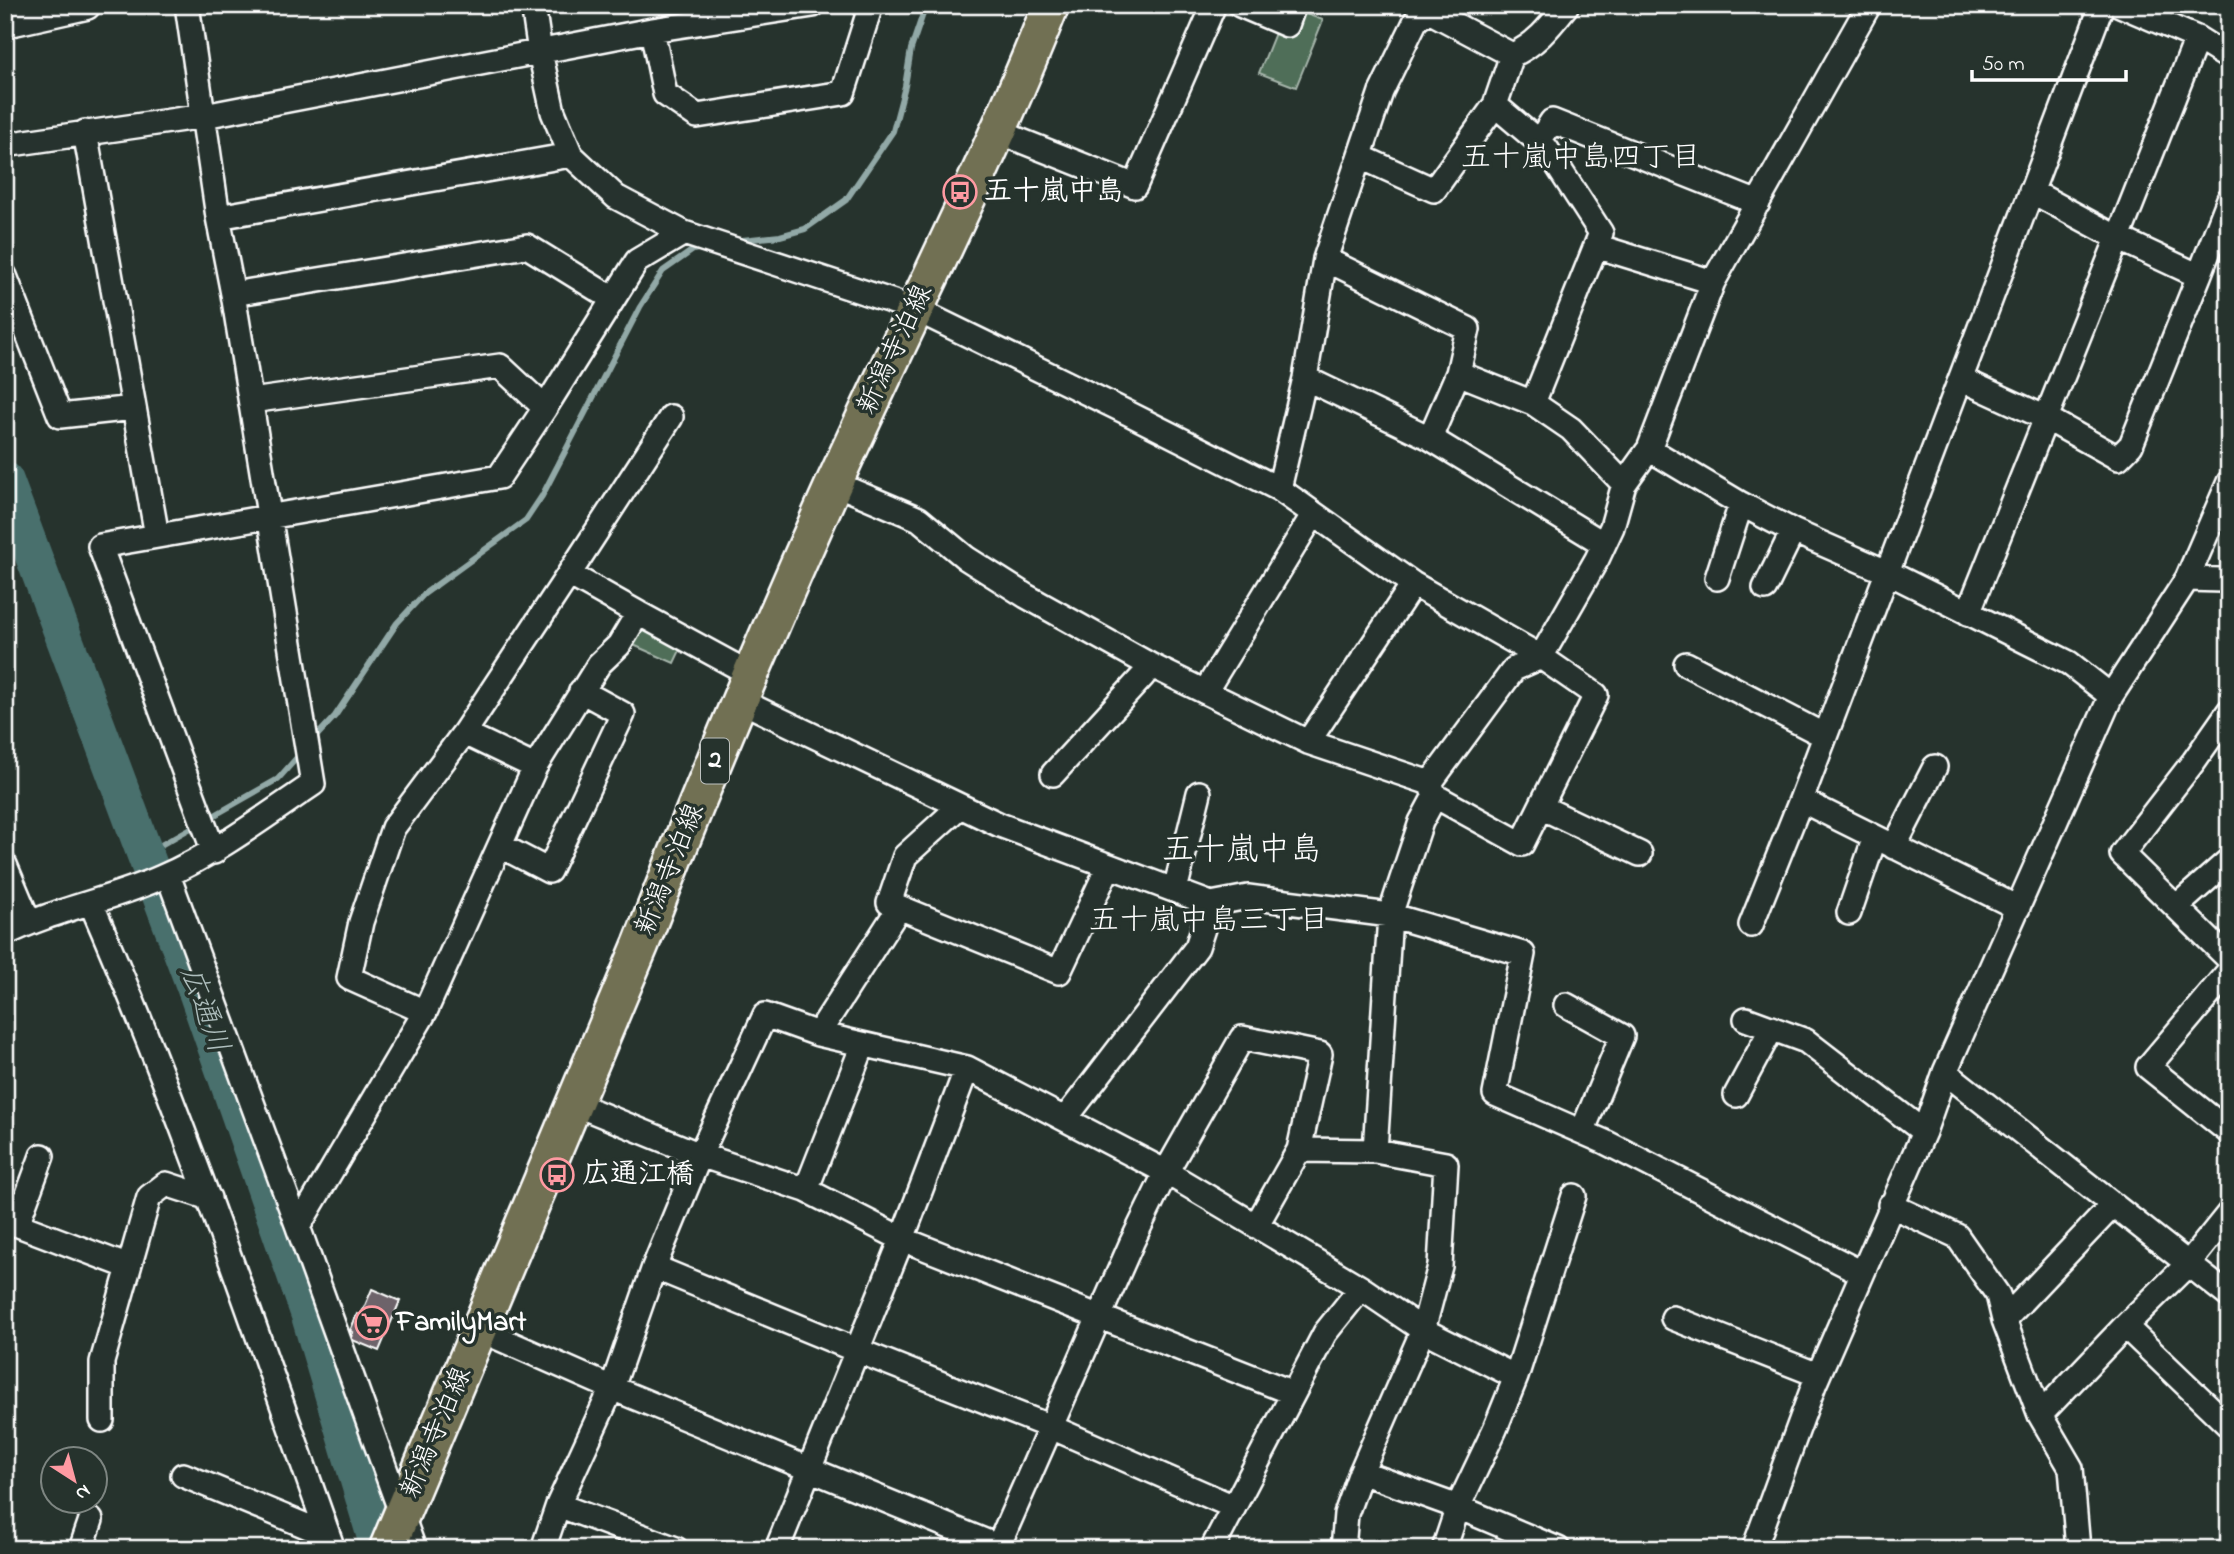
<svg xmlns="http://www.w3.org/2000/svg" width="2234" height="1554" viewBox="0 0 2234 1554" font-family="'Indie Flower','Klee One',sans-serif">
	<rect width="100%" height="100%" fill="#26332d"/>
	<filter id="ink" filterUnits="userSpaceOnUse"><feTurbulence type="fractalNoise" baseFrequency=".0143" numOctaves="2"/><feDisplacementMap in="SourceGraphic" scale="14" xChannelSelector="R" yChannelSelector="G"/><feConvolveMatrix kernelMatrix="1 2 1 2 8 2 1 2 1" color-interpolation-filters="sRGB"/></filter>
	<g filter="url(#ink)">
		<!-- green -->
		<path fill="#4f6e58" stroke="#a7b6ac" stroke-width="2" d="M 1298,11 L 1323,20 L 1296,87 L 1259,73 L 1275,33 L 1288,38 Z
			M 643,627 L 683,644 L 674,663 L 631,644 Z"/>
		<g fill="none" stroke-linecap="round" stroke-linejoin="round">
			<!-- stream -->
			<path stroke="#92a9a7" stroke-width="6" d="M 733,241 L 780,236 L 805,229 L 846,200 L 893,131 L 905,86 L 911,49 L 926,5
				M 313,740 L 335,716 L 397,623 L 424,594 L 526,520 L 542,496 L 640,307 L 663,271 L 693,250 L 702,248
				M 208,819 L 278,779 L 301,753
				M 145,854 L 198,824"/>
			<!-- river -->
			<path stroke="#4a6f6d" stroke-width="37" d="M 5,480 L 197,993 L 309,1314 L 379,1549"/>
		</g>
		<!-- building -->
		<path fill="#6d646a" stroke="#fff" stroke-width="2" d="M 372,1289 L 400,1301 L 379,1351 L 350,1339 L 353,1332 L 350,1331 L 357,1314 L 361,1315 Z"/>
		<g fill="none" stroke-linecap="round" stroke-linejoin="round">
			<defs>
				<path id="minor" d="M 533,5 L 540,52 L 553,112 L 571,155 L 616,197 L 684,233 L 915,309 L 1128,413 L 1279,489 L 1413,584 L 1541,657 L 1596,695 L 1522,844 L 1435,796
					M 1240,5 L 1287,25 L 1294,5
					M 2120,5 L 2197,38 L 2229,58
					M 652,30 L 665,94 L 697,116 L 843,93 L 871,5
					M 2197,38 L 2118,238 L 2199,276 L 2229,199
					M 1512,55 L 1495,105 L 1546,148 L 1601,233 L 1533,403
					M 85,132 L 157,536
					M 999,132 L 1135,186 L 1214,5
					M 1539,141 L 1552,121 L 1758,203
					M 5,145 L 204,116 L 652,30 L 813,5
					M 1361,157 L 1434,190 L 1495,105
					M 2031,191 L 2118,238 L 2046,418 L 2118,458 L 2131,445 L 2199,276
					M 218,217 L 571,155
					M 1596,246 L 1713,282
					M 1325,259 L 1468,329 L 1458,373 L 1533,403 L 1571,429 L 1624,484
					M 5,276 L 60,416 L 134,408
					M 233,294 L 527,246 L 613,299
					M 1305,378 L 1430,438 L 1604,544
					M 1961,379 L 2046,418 L 1968,613
					M 251,401 L 500,366 L 545,408
					M 1430,438 L 1458,373
					M 1649,449 L 1741,504 L 1793,531 L 1889,573 L 2069,663 L 2111,696
					M 834,483 L 919,519 L 966,558 L 1026,596 L 1150,665 L 1308,742 L 1430,783
					M 1279,489 L 1305,378 L 1325,259 L 1381,92 L 1416,20 L 1429,11 L 1512,55 C 1536,45 1551,25 1567,5
					M 569,574 L 671,417
					M 1717,578 L 1741,504
					M 2187,579 L 2221,580 L 2229,578
					M 1765,588 L 1793,531
					M 1686,664 L 1825,736
					M 1205,692 L 1313,515
					M 741,701 L 1000,825 L 1211,904
					M 464,733 L 569,574 L 638,613
					M 1308,742 L 1413,584
					M 1053,774 L 1143,676 L 1150,665
					M 1430,783 L 1514,669 L 1541,657 L 1597,559 L 1612,527 L 1624,484 L 1649,449 L 1713,282 L 1869,5
					M 960,806 L 905,856 L 889,903 L 1059,972 L 1109,866
					M 1541,807 L 1640,854
					M 501,846 L 549,871 L 623,714 L 581,691
					M 1894,847 L 1935,767
					M 214,852 L 100,546 L 499,477 L 545,408 L 637,261 L 684,233
					M 2229,860 L 2176,907 L 2229,959
					M 5,865 L 29,922
					M 168,875 L 298,1227 L 425,1012 L 535,767 L 599,664 L 619,645 L 638,613 L 752,675
					M 1175,890 L 1199,793
					M 91,903 C 183,1114 256,1332 333,1549
					M 2176,907 L 2122,854 L 2194,761 L 2229,711
					M 2018,908 L 1801,800 L 2102,5
					M 1849,913 L 1875,837
					M 1751,925 L 1801,800
					M 5,934 C 55,909 111,900 162,877 C 217,853 264,817 313,784 L 233,294 L 218,217 L 187,5
					M 2229,971 L 2148,1067 L 2229,1132
					M 1566,1005 L 1622,1036 L 1582,1132
					M 425,1012 L 349,978 L 361,922 L 393,828 L 464,733 L 535,767
					M 1746,1019 L 1806,1041 L 1924,1132
					M 818,1034 L 899,908
					M 863,1045 L 806,1190 L 902,1239 L 1293,1393
					M 1945,1072 L 2229,1296
					M 1736,1095 L 1772,1028
					M 573,1103 L 700,1155 L 806,1190
					M 1065,1119 L 1197,947 L 1211,904 L 1248,897 L 1390,915 L 1523,954 L 1495,1094 L 1605,1142 L 1862,1273
					M 1375,1151 L 1390,915 L 1421,822 L 1435,796 L 1430,783
					M 1890,1205 L 1957,1236 L 1998,1295 L 2004,1320 L 2040,1415 L 2071,1468 L 2078,1549
					M 5,1220 L 129,1267
					M 17,1224 L 42,1156
					M 1256,1226 L 1299,1150
					M 298,1227 L 414,1549
					M 654,1267 L 856,1350 L 1051,1427 L 1234,1507
					M 1673,1318 L 1818,1375
					M 2004,1320 L 2113,1205
					M 2125,1326 L 2229,1426
					M 480,1330 L 612,1388 L 1004,1549
					M 1516,1377 L 1574,1196
					M 2040,1415 L 2125,1326 L 2188,1264 L 2229,1213
					M 102,1420 L 102,1362 L 149,1197 L 166,1184 L 209,1198
					M 183,1475 L 328,1535
					M 81,1549 L 91,1520
					M 543,1549 L 558,1505
					M 676,1549 L 558,1505 L 612,1388 L 654,1267 L 700,1155 L 765,1015 L 818,1034 L 967,1068 L 1166,1172 L 1361,1288 L 1423,1330 L 1516,1377 L 1495,1429 L 1458,1507 L 1558,1549
					M 777,1549 L 902,1239 L 967,1068
					M 997,1549 L 1132,1242 L 1166,1172 L 1242,1038 L 1320,1054 L 1299,1150 L 1375,1151 L 1446,1164 L 1440,1266 L 1423,1330 L 1361,1472
					M 1212,1549 L 1325,1333 L 1361,1288
					M 1343,1549 L 1346,1514 L 1361,1472 L 1458,1507 L 1444,1549
					M 1754,1549 L 1814,1385 L 1924,1132 L 1945,1072 L 2111,696 L 2187,579 L 2229,482"/>
				<path id="tertiary" d="M 5,23 L 86,5"/>
				<path id="primary" d="M 387,1549 L 641,944 C 701,789 767,633 835,481 C 907,322 987,168 1051,5"/>
			</defs>
			<!-- minor casing -->
			<use href="#minor" stroke="#fff" stroke-width="28"/>
			<!-- tertiary casing -->
			<use href="#tertiary" stroke="#fff" stroke-width="33"/>
			<!-- primary casing -->
			<use href="#primary" stroke="#fff" stroke-width="40"/>
			<!-- minor -->
			<use href="#minor" stroke="#26332d" stroke-width="23"/>
			<!-- tertiary -->
			<use href="#tertiary" stroke="#26332d" stroke-width="28"/>
			<!-- primary -->
			<use href="#primary" stroke="#716f52" stroke-width="35"/>
		</g>
	</g>
	<!-- icons -->
	<defs>
		<symbol id="bus-ring" viewBox="-11 -11 22 22"><circle r="9.5" fill="#26332d" stroke="#ff9aa2" stroke-width="1.5"/><path d="M-5-6H5V4H4V6H2V4H-2V6H-4V4H-5ZM-3.5-4V0h7V-4ZM-3.5 1.2v1.5H-2V1.2ZM2 1.2v1.5H3.5V1.2Z" fill="#ff9aa2"/></symbol>
		<symbol id="supermarket-ring" viewBox="-11 -11 22 22"><circle r="9.5" fill="#26332d" stroke="#ff9aa2" stroke-width="1.5"/><path d="M-6-5.5h2.5l.6 2H6L4.5 2H-2.5L-4.4-4H-6ZM-1.5 3.2a1.3 1.3 0 1 0 .1 0ZM3 3.2a1.3 1.3 0 1 0 .1 0Z" fill="#ff9aa2"/></symbol>
	</defs>
	<g fill-rule="evenodd">
		<use href="#bus-ring" x="941" y="173" width="38" height="38"/>
		<use href="#bus-ring" x="538" y="1156" width="38" height="38"/>
		<use href="#supermarket-ring" x="353" y="1304" width="38" height="38"/>
	</g>
	<g text-anchor="middle" dominant-baseline="central" stroke-width="7" stroke-linejoin="round" paint-order="stroke">
		<!-- shield labels -->
		<rect fill="#26332d" stroke="#bec2c0" stroke-width="2" x="701" y="738.5" width="28" height="45" rx="5"/>
		<g font-size="26" font-weight="bold" fill="#fff">
			<text x="715" y="761">2</text>
		</g>
		<!-- poi labels -->
		<g font-size="28" font-weight="bold" fill="#fff" stroke="#26332d" text-anchor="start">
			<text x="984" y="192">五十嵐中島</text>
			<text x="582" y="1175">広通江橋</text>
			<text x="396" y="1323">FamilyMart</text>
		</g>
		<!-- street labels -->
		<g font-size="28" fill="#fff" stroke="#26332d">
			<text transform="translate(896 350) rotate(-65)">新潟寺泊線</text>
			<text transform="translate(671 870) rotate(-68)">新潟寺泊線</text>
			<text transform="translate(437 1433) rotate(-67)">新潟寺泊線</text>
		</g>
		<!-- neighbourhood labels -->
		<g font-size="30" fill="#fff" stroke="#26332d">
			<text x="1581" y="159">五十嵐中島四丁目</text>
			<text x="1209" y="922">五十嵐中島三丁目</text>
		</g>
		<!-- water labels -->
		<g font-size="30" font-style="italic" fill="#aebebd" stroke="#26332d">
			<text transform="translate(203 1010) rotate(70)">広通川</text>
		</g>
		<!-- quarter labels -->
		<g font-size="32" fill="#fff" stroke="#26332d">
			<text x="1242" y="851">五十嵐中島</text>
		</g>
	</g>
	<!-- margin -->
	<rect width="2234" height="1554" fill="none" stroke="#26332d" stroke-width="28"/>
	<rect x="14" y="14" width="2206" height="1526" fill="none" stroke="#fff" stroke-width="2.5" filter="url(#ink)"/>
	<!-- north arrow -->
	<g transform="translate(74 1480) rotate(144)"><circle r="33" fill="#26332d" stroke="#7d8581" stroke-width="2"/>
	<path d="M0-5L12 26L0 18L-12 26Z" fill="#ff9aa2"/>
	<text y="-10" font-size="19" font-weight="bold" text-anchor="middle" fill="#ffffff">N</text>
	</g>
	<!-- scale -->
	<path d="M1972 70v10h154v-10" fill="none" stroke="#ffffff" stroke-width="3.5"/>
	<text x="1982" y="70" font-size="21" fill="#ffffff" stroke="#26332d" stroke-width="5" paint-order="stroke">50 m</text>
</svg>
